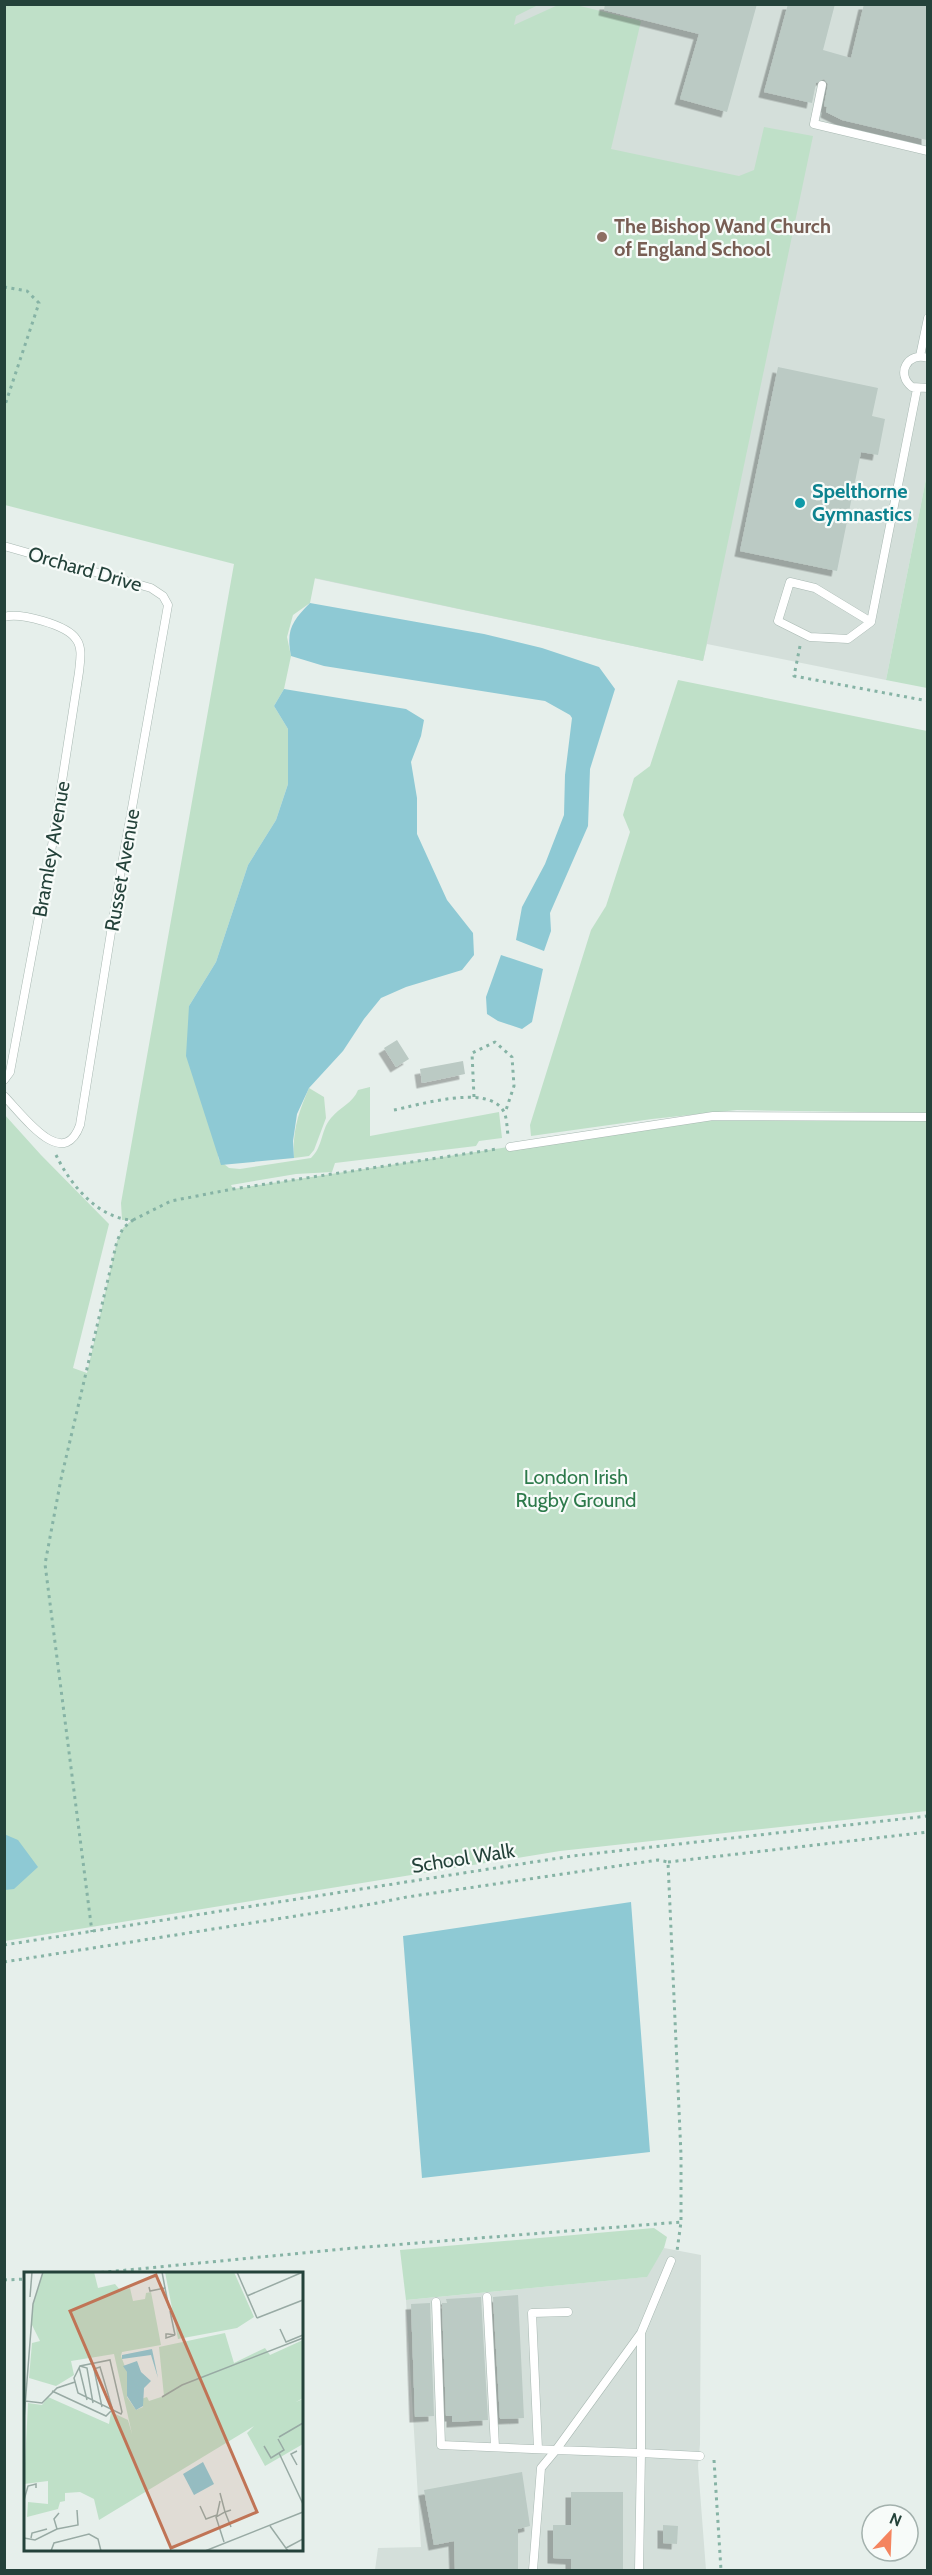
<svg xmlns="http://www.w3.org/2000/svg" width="932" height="2575" viewBox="0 0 932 2575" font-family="Cabin,sans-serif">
	<defs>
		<filter id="shadow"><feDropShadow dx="-5.5" dy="5.5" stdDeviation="0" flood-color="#0004"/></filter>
	</defs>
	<rect width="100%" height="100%" fill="#e6efeb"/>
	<!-- built -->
	<path fill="#d4dfda" d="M 317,5 L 927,5 L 927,474 L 886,680 L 707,644 L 703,661 L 219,558 Z
		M 664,2248 L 701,2255 L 700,2444 L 698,2466 L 706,2570 L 375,2570 L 378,2548 L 421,2547 L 406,2300 L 646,2277 Z"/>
	<!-- green -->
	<path fill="#bfe0c8" d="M 5,5 L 538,5 L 516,16 L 514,25 L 558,5 L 576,5 L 641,21 L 611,149 L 739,176 L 754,170 L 764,127 L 813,136 L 703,661 L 315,578 L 310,603 L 293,615 L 287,637 L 291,656 L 284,689 L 274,706 L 288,729 L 288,784 L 276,820 L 248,865 L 216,962 L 189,1006 L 219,1160 L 229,1168 L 240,1169 L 311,1158 C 323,1147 321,1129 331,1118 C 340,1107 353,1103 358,1090 L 370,1087 L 370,1136 L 499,1112 L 502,1138 L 479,1141 L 476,1146 L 335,1163 L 332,1172 L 296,1174 L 231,1185 L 233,1189 L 713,1116 L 927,1117 L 927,1811 L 560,1851 L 5,1941 L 4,1114 L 41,1155 L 109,1224 L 73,1368 L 87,1373 L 117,1241 L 123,1228 L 132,1220 L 122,1220 L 121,1203 L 234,564 L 5,505 Z
		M 927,474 L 927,688 L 886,680 Z
		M 678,680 L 927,731 L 927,1113 L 737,1110 L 652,1119 L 531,1136 L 530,1125 L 591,930 L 606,906 L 630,832 L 623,815 L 634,778 L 650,766 Z
		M 309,1088 L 324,1097 L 326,1118 L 314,1150 L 309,1156 L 294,1158 C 292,1131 299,1111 309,1088 Z
		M 654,2228 L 667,2237 L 664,2248 L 647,2277 L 406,2300 L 400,2250 Z"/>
	<!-- water -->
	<path fill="#8ec9d4" d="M 310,603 L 484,634 L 542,648 L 599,667 L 615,689 L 590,769 L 588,826 L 550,913 L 551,931 L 544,951 L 516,940 L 522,907 L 545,864 L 564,815 L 565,775 L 572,718 L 570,715 L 545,701 L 324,666 L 291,656 C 286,630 292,621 310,603 Z
		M 284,689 L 406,709 L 424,720 L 421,736 L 411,762 L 417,798 L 417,834 L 447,900 L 473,933 L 474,955 L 462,970 L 406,987 L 381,998 L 364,1019 L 343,1051 L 309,1088 L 297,1114 L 293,1141 L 294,1158 L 221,1165 L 186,1056 L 189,1006 L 216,962 L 248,865 L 276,820 L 288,784 L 288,729 L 274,706 Z
		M 501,955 L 543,969 L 532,1022 L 522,1029 L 498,1021 L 487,1014 L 486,997 Z
		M 4,1834 L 18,1840 L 38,1867 L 14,1889 L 5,1890 Z
		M 631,1902 L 650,2152 L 422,2178 L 403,1936 Z"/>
	<!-- building -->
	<path fill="#bbcac4" filter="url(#shadow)" d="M 605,4 L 757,4 L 727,112 L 680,99 L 699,34 L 604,10 Z
		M 788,4 L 835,4 L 823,50 L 851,58 L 864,4 L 927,4 L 927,140 L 842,120 L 826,112 L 827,107 L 824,106 L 828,84 L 824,79 L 816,83 L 812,103 L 764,92 Z
		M 778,367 L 878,388 L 872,416 L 885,419 L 878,455 L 861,452 L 837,571 L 740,551 Z
		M 397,1040 L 409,1059 L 396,1067 L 384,1048 Z
		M 463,1061 L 465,1074 L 422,1083 L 420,1069 Z
		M 518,2295 L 524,2418 L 500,2419 L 493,2297 Z
		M 481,2297 L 488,2420 L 452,2422 L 452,2416 L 446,2416 L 442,2303 L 447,2303 L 446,2299 Z
		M 430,2303 L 434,2416 L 415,2417 L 411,2304 Z
		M 522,2472 L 530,2526 L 518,2529 L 518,2571 L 455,2571 L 454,2541 L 434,2545 L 424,2490 Z
		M 571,2492 L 623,2492 L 623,2571 L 571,2571 L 571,2559 L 553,2558 L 553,2525 L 571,2525 Z
		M 663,2525 L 678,2526 L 677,2544 L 663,2543 Z"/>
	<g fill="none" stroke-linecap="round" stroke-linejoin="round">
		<defs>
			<path id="service" d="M 822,85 L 814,124 L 928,151
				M 920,356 L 928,318
				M 928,358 C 908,351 895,374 912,387 L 928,388
				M 4,546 L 151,588 L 163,596 L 168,605 L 121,870 L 80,1125 C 63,1172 23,1115 4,1096
				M 4,617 C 20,612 67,625 76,639 C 83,648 80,661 79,672 L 51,852 L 10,1072 L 4,1080
				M 871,622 L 815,588 L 790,582 L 778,621 L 810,637 L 848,639 L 871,622 L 917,389
				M 510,1147 L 713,1116 L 928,1117
				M 487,2297 L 495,2447
				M 436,2302 L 441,2445 L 556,2450 L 641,2333
				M 538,2449 L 532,2313 L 568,2312
				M 533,2570 L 541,2468 L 556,2450 L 641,2453 L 641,2333 L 671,2261
				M 639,2570 L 641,2453 L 700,2456"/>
		</defs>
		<!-- service casing -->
		<use href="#service" stroke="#a8b8b2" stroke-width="9"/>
		<!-- path -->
		<path stroke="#86b3a5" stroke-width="3" stroke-dasharray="3 4.5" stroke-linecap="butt" d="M 4,287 L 27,291 L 39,303 L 4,408
			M 800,646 L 794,676 L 928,701
			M 474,1097 L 472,1053 L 495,1042 L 512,1057 L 514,1086 L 505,1113
			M 394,1110 C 419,1105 489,1083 504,1112 C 507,1118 507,1129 508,1135
			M 56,1155 C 70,1184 98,1219 133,1220 L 123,1228 L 117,1241 L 61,1479 L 45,1564 L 92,1932
			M 133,1220 L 171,1201 L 233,1189 L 497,1149
			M 668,1862 L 928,1832
			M 4,1945 L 572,1856 L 928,1816
			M 4,1962 L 372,1904 L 407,1897 L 658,1860 L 668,1862 L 681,2155 L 681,2222 L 677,2251
			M 86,2274 L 354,2248 L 681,2222
			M 4,2280 L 26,2279
			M 714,2460 L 721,2570"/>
		<!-- service -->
		<use href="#service" stroke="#fff" stroke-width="8"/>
	</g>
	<!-- markers -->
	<circle fill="#8d6e63" stroke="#f7fbf9" stroke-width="2" cx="602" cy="237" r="6"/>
	<circle fill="#0f9aa8" stroke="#f7fbf9" stroke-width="2" cx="800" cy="503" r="6"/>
	<g text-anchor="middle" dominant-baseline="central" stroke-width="4.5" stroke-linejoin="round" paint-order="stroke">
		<!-- education labels -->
		<g font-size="20" font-weight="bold" fill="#785e54" stroke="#f7fbf9" text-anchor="start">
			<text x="614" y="226">The Bishop Wand Church<tspan x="614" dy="23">of England School</tspan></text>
		</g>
		<!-- culture labels -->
		<g font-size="20" font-weight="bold" fill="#0d838f" stroke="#f7fbf9" text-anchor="start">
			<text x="812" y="491">Spelthorne<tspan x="812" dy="23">Gymnastics</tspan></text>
		</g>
		<!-- street labels -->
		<g font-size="20" fill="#24423a" stroke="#f7fbf9">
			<text transform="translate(85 569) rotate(16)">Orchard Drive</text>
			<text transform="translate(51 849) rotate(-80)">Bramley Avenue</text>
			<text transform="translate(122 870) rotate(-80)">Russet Avenue</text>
			<text transform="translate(463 1858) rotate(-9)">School Walk</text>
		</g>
		<!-- park labels -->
		<g font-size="20" fill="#2d7a4b" stroke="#f7fbf9">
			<text x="576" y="1477">London Irish<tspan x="576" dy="23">Rugby Ground</tspan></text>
		</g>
	</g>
	<!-- overview -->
	<g transform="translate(24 2272)">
		<rect width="279" height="279" fill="#e6efeb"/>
		<path d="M 19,0 L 70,0 L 74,16 L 91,12 L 97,19 L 106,16 L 109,29 L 121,27 L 122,21 L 127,20 L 137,73 L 98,80 L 97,84 L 103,100 L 103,125 L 112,138 L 119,135 L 117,127 L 123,125 L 125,129 L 140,124 L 135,75 L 201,61 L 210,91 L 241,76 L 246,83 L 279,68 L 279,126 L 272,130 L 279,127 L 279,172 L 241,194 L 223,161 L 230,154 L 75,248 L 70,227 L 56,220 L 41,221 L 41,229 L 36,230 L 34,237 L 3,245 L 4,230 L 24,232 L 24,209 L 0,212 L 4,131 L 18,133 L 24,125 L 85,152 L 87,140 L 104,148 L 108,162 L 90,82 L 47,89 L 50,103 L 32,114 L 5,106 L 8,71 L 16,69 L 7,51 L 9,32 ZM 141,0 L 210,0 L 230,45 L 213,56 L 154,67 Z" fill="#bfe0c8"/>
		<path d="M 128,77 L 134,106 L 127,83 L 98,87 L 98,83 ZM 113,89 L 117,100 L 127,109 L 120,116 L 119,134 L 112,138 L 103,124 L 103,100 L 99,94 ZM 179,190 L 190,212 L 170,223 L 159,202 Z" fill="#8ec9d4"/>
		<path fill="none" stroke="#98aaa4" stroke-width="1.5" d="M 213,0 L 233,46M 125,15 L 126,19 L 141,16 L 138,0M 141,16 L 145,36M 223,24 L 279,0M 6,25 L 8,0M 146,39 L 151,63M 233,46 L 279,28M 256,57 L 262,70 L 279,63M 142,62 L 144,62 L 151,63 L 142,66 ZM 86,88 L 98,140 L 97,142 L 54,121 L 50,106 L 56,94 ZM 56,94 L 63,96 L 69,131M 55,95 L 63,128M 28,119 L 82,144 L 87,139M 138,125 L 158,113 L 279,66M 1,129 L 18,131 L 33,116 L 51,110M 78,135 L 70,97 L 76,95 L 89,139M 0,147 L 9,32 L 19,0M 255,165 L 279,151M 240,174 L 247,186 L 255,181 L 260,178 L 254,167M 255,181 L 279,232M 273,193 L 267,182 L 273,179M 196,221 L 201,240 L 192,245 L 200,270M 0,228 L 4,214 L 12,212 L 12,216M 176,234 L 182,247 L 193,243 L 196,229M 207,238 L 201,240 L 207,255M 246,254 L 264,279M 33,257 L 30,247 L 35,241M 0,266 L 11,268 L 33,257 L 54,253 L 53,238M 7,266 L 8,261 L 23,257M 262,276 L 279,267M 27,279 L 30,271 L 65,262 L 74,267 L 77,279M 181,279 L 279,240"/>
		<path fill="#c07456" fill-opacity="0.15" stroke="#c07456" stroke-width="3" d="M 132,3 L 233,240 L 147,276 L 46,39 Z"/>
		<rect width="279" height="279" fill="none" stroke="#24423a" stroke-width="3"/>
	</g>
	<!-- border -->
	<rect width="932" height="2575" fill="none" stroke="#24423a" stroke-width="12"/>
	<!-- north arrow -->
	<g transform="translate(890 2533) rotate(23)"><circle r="28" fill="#f7fbf9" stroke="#a3b1ad" stroke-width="1.5"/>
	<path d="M0-4.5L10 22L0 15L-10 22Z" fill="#f4845f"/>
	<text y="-9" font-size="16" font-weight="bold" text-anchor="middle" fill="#24423a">N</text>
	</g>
</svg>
